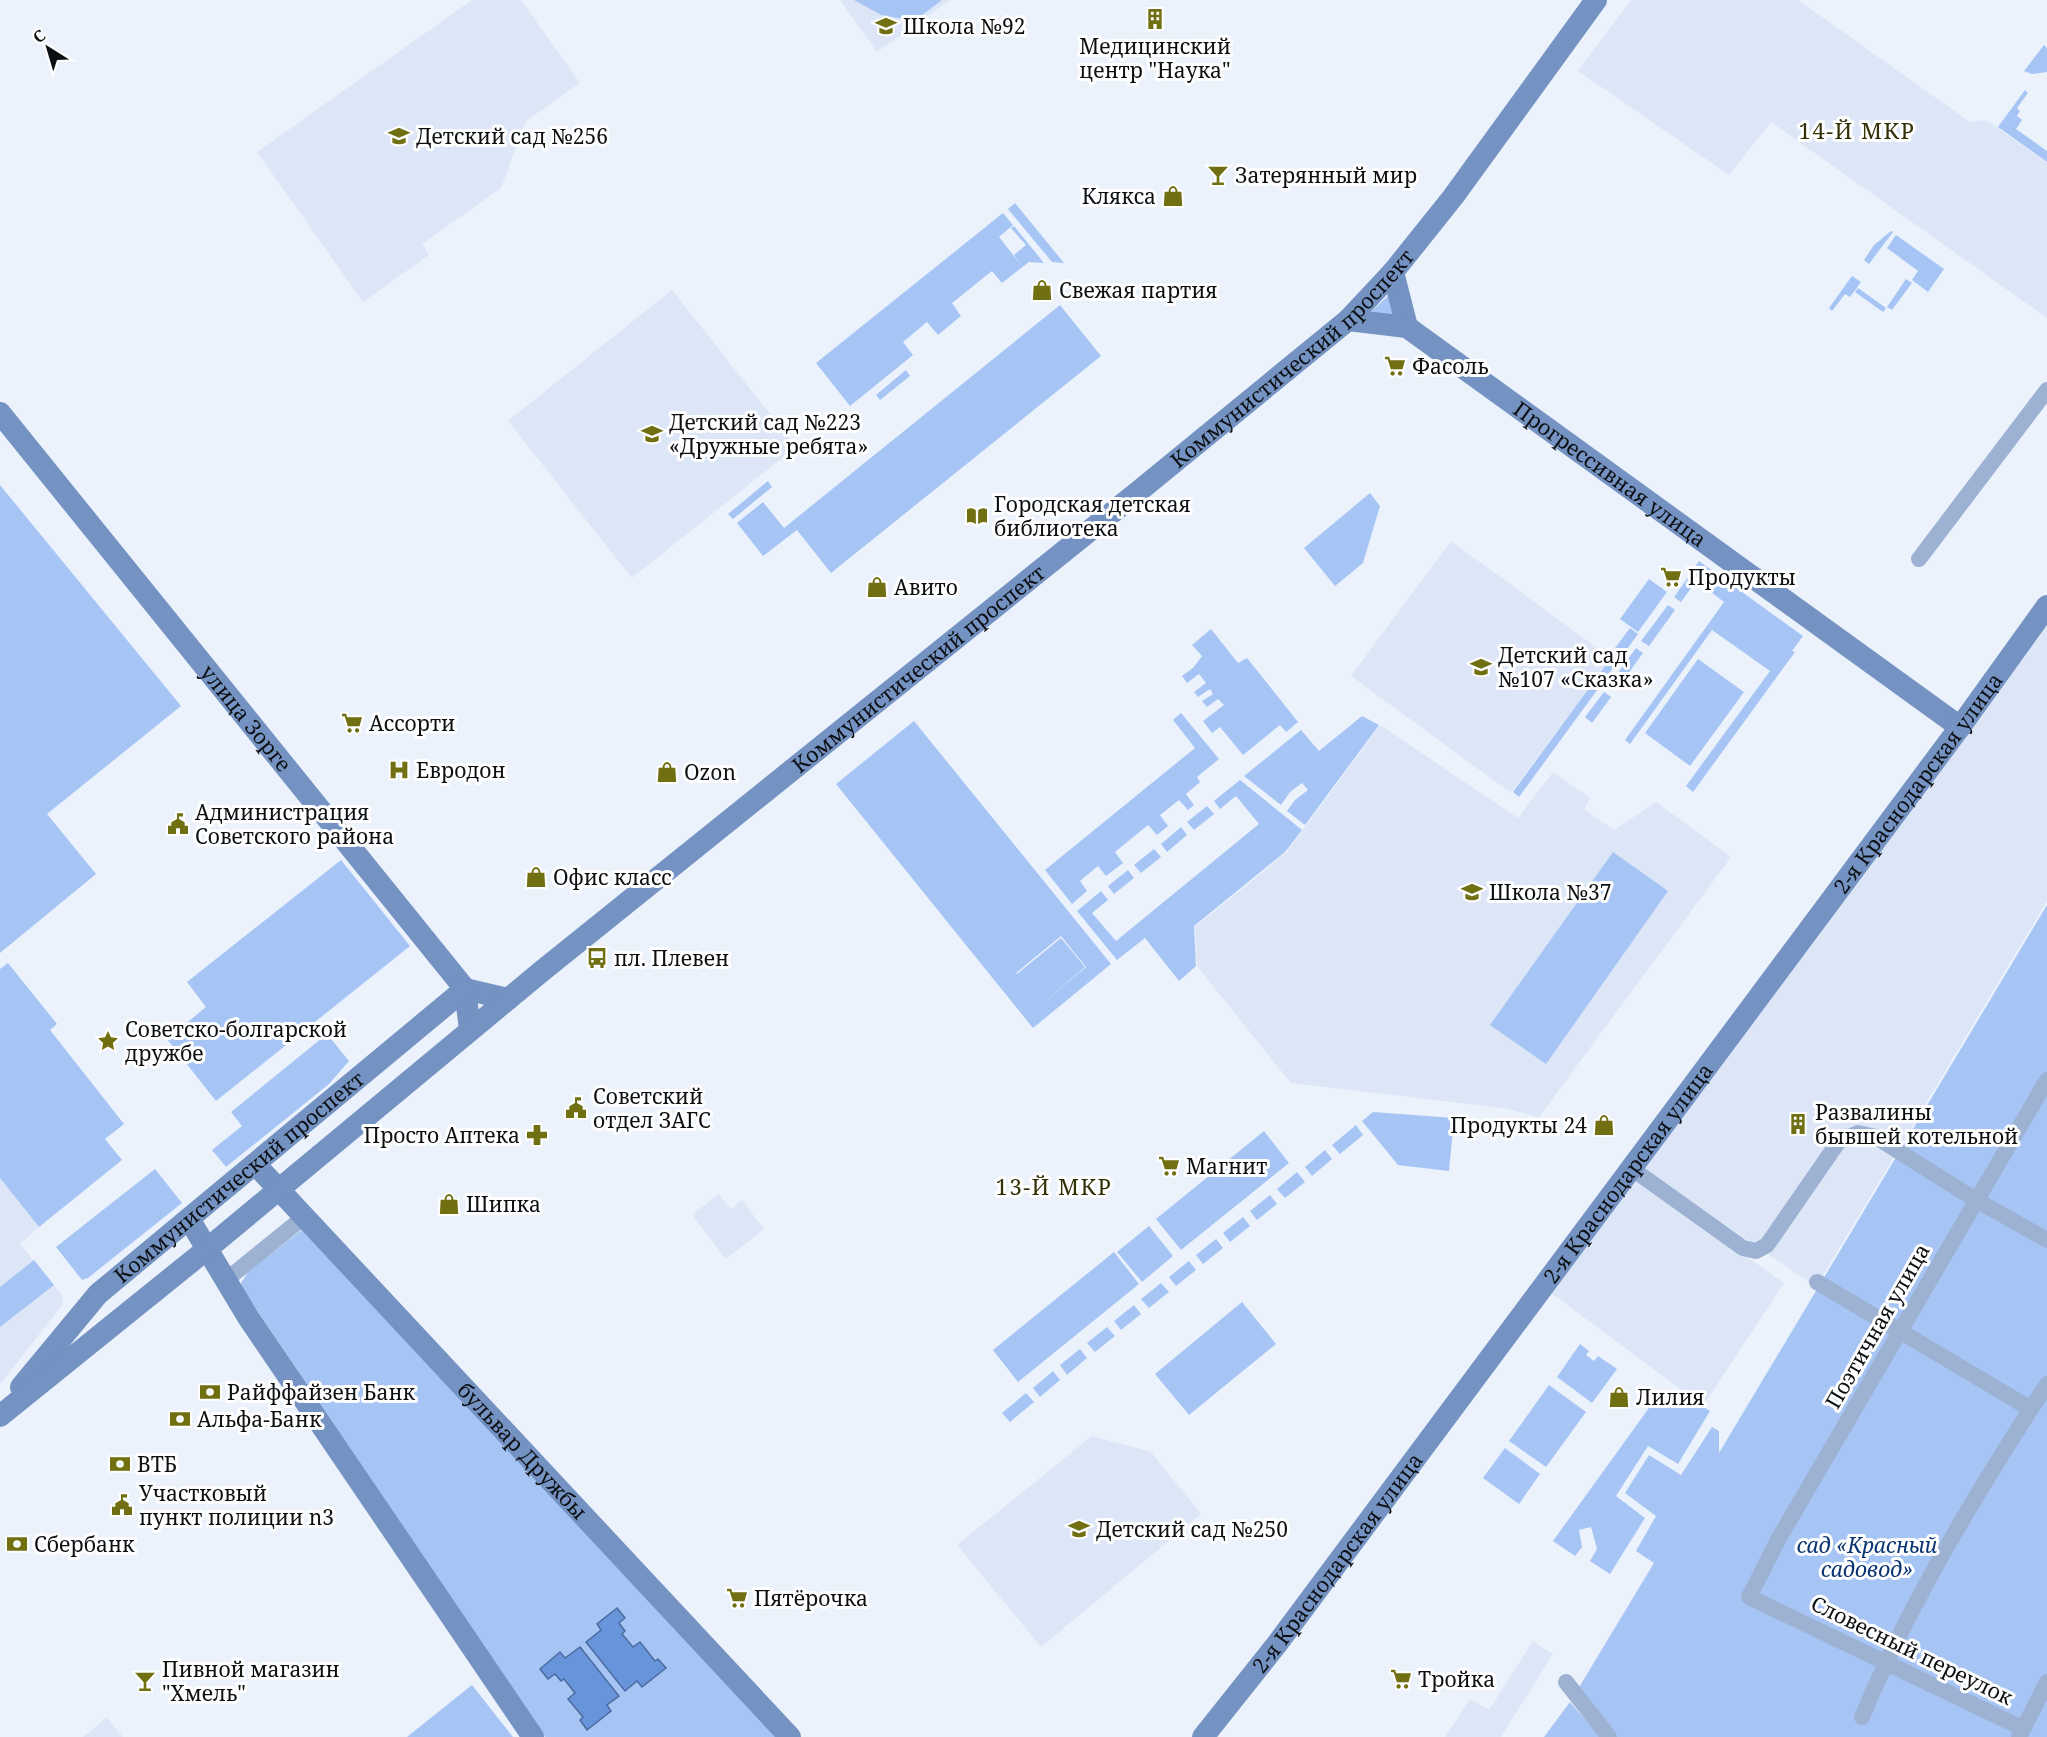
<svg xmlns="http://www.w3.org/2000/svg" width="2047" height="1737" viewBox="0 0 2047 1737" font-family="'Noto Serif',serif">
	<rect width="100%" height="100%" fill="#ebf2fc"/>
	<!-- built -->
	<path fill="#dce6f7" d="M 472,0 L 521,0 L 580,83 L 526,121 L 501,188 L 422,244 L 429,255 L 363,302 L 257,152 Z
		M 840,0 L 950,0 L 877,52 Z
		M 1631,0 L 1798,0 L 1970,122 L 1986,120 L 2047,163 L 2047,318 L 1771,122 L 1729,175 L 1578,71 Z
		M 672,290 L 796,447 L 632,578 L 508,421 Z
		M 1451,541 L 1611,658 L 1511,793 L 1351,676 Z
		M 2047,622 L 2047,901 L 1816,1287 L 1640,1167 Z
		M 1380,725 L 1518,818 L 1553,772 L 1590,798 L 1584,809 L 1614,830 L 1656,802 L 1731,857 L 1539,1117 L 1503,1108 L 1291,1083 L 1197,966 L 1195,927 L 1286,853 Z
		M 1634,1177 L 1784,1283 L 1703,1406 L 1551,1293 Z
		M 0,1178 L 39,1227 L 20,1244 L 61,1294 L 63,1304 L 0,1384 Z
		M 719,1194 L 731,1209 L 742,1200 L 764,1229 L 726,1259 L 692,1215 Z
		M 1092,1436 L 1151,1452 L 1201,1514 L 1041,1647 L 957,1545 Z
		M 1533,1641 L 1553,1654 L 1501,1737 L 1445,1737 L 1470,1699 L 1489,1710 Z
		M 107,1717 L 123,1737 L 83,1737 Z"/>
	<!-- green -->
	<path fill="#a6c5f5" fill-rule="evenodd" d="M 854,0 L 942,0 L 914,21 L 881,15 Z
		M 2044,45 L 2047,48 L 2047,72 L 2032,74 L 2024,71 Z
		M 2025,90 L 2028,93 L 2017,108 L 2020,111 L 2017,116 L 2022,120 L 2016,129 L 2047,151 L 2047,162 L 1998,127 Z
		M 1015,203 L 1064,263 L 1052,262 L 1008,209 Z
		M 1003,213 L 1013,225 L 999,237 L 1021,265 L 1014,255 L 1026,245 L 1011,228 L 1014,226 L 1044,263 L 1029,262 L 1002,283 L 992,271 L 952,303 L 961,316 L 938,335 L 927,322 L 903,342 L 913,355 L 850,406 L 816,363 Z
		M 1891,231 L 1893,232 L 1869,264 L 1864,260 L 1874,245 Z
		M 1896,235 L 1944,269 L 1928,292 L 1912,280 L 1918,271 L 1887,248 Z
		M 1852,276 L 1861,282 L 1850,297 L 1845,294 L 1832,311 L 1829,308 Z
		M 1906,279 L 1912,283 L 1892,310 L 1887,307 Z
		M 1858,288 L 1886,308 L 1883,312 L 1855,292 Z
		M 1388,296 L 1399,316 L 1371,315 L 1372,311 Z
		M 1060,305 L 1101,356 L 831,573 L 797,530 L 763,556 L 737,523 L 763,502 L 784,528 Z
		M 906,370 L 910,376 L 880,400 L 876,395 Z
		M 768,481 L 772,487 L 733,519 L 728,514 Z
		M 0,485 L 181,706 L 47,814 L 96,874 L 0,953 Z
		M 1370,493 L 1380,506 L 1363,563 L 1335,586 L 1304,548 Z
		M 1699,561 L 1803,636 L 1792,651 L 1795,652 L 1693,792 L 1686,786 L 1770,671 L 1712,630 L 1630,744 L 1625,740 L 1724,602 L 1699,583 L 1701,580 L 1691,573 Z
		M 1689,576 L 1696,581 L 1681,602 L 1674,597 Z
		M 1649,579 L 1667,592 L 1638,632 L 1620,619 Z
		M 1668,605 L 1675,610 L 1649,646 L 1641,641 Z
		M 1630,628 L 1638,634 L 1519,797 L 1513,792 L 1611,658 L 1609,656 Z
		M 1211,629 L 1238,663 L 1247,658 L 1298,722 L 1286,732 L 1280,725 L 1243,755 L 1220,727 L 1212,733 L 1203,721 L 1224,705 L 1218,699 L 1207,707 L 1202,701 L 1213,694 L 1210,689 L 1198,697 L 1194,692 L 1206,683 L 1199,674 L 1187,683 L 1182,676 L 1193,668 L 1202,656 L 1192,645 Z
		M 1636,648 L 1643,653 L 1617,689 L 1610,684 Z
		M 1698,659 L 1744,692 L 1690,766 L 1645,733 Z
		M 1604,692 L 1611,697 L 1592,723 L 1585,717 Z
		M 1181,713 L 1219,759 L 1197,777 L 1200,782 L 1186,794 L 1194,805 L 1188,810 L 1179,800 L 1160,815 L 1168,826 L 1157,835 L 1148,825 L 1115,852 L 1123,863 L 1106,876 L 1098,866 L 1080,881 L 1087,891 L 1072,904 L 1045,870 L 1195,748 L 1173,720 Z
		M 1362,716 L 1379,725 L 1305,825 L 1287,811 L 1295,800 L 1308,790 L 1302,783 L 1290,792 L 1281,805 L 1244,776 L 1301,730 L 1319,751 Z
		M 914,721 L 1111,964 L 1033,1028 L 836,784 ZM 1061,936 L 1086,967 L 1042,1004 L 1085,967 L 1061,938 L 1017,974 L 1016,973 Z
		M 1240,780 L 1302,830 L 1285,852 L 1194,926 L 1196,966 L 1179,981 L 1145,938 L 1117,960 L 1077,911 L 1101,891 L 1108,900 L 1092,913 L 1116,941 L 1259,824 L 1236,796 L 1220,809 L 1214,801 Z
		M 1207,806 L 1214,814 L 1194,830 L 1187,822 Z
		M 1181,827 L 1187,835 L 1167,852 L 1161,844 Z
		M 1154,849 L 1161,857 L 1141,873 L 1134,865 Z
		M 1613,852 L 1668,891 L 1546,1064 L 1490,1025 Z
		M 341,860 L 410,946 L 216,1101 L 167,1039 L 206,1007 L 187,982 Z
		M 1128,870 L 1134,878 L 1114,894 L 1108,886 Z
		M 2047,905 L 2047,1737 L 1614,1737 L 1578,1689 L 1654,1563 L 1636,1551 L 1656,1516 L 1625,1493 L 1649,1455 L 1681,1475 L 1712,1427 L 1719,1431 L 1719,1453 Z
		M 8,963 L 57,1024 L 50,1030 L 124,1124 L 105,1139 L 122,1160 L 39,1227 L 0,1178 L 0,969 Z
		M 327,1034 L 349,1061 L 329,1084 L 226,1167 L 212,1150 L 242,1126 L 231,1112 Z
		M 1373,1112 L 1454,1118 L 1449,1171 L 1398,1165 L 1362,1121 Z
		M 1356,1125 L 1363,1135 L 1340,1154 L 1332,1145 Z
		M 1264,1131 L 1289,1163 L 1181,1250 L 1156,1219 Z
		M 1325,1150 L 1332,1159 L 1312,1176 L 1305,1167 Z
		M 155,1169 L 182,1203 L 88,1278 L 82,1280 L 56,1247 Z
		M 1297,1172 L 1305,1182 L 1285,1198 L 1277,1189 Z
		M 1270,1195 L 1277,1204 L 1257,1220 L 1250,1211 Z
		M 1243,1217 L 1250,1226 L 1230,1242 L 1223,1233 Z
		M 1149,1226 L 1173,1256 L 1142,1282 L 1117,1252 Z
		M 303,1229 L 783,1737 L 545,1737 L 244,1291 L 241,1283 L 248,1272 Z
		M 1216,1239 L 1223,1248 L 1203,1264 L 1196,1255 Z
		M 1114,1252 L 1139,1284 L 1018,1382 L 993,1350 Z
		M 34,1260 L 54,1285 L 0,1327 L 0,1287 Z
		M 1189,1261 L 1196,1270 L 1176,1286 L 1169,1277 Z
		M 1161,1283 L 1169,1292 L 1149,1308 L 1141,1299 Z
		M 1242,1302 L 1276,1344 L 1189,1415 L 1155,1374 Z
		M 1134,1305 L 1141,1314 L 1121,1330 L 1114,1321 Z
		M 1107,1327 L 1115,1336 L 1095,1352 L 1087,1343 Z
		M 1580,1344 L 1589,1351 L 1586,1355 L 1594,1361 L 1598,1356 L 1617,1369 L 1592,1403 L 1557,1377 Z
		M 1080,1349 L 1087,1358 L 1067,1375 L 1060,1365 Z
		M 1053,1371 L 1060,1380 L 1040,1397 L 1033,1388 Z
		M 1549,1385 L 1586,1412 L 1546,1467 L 1509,1441 Z
		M 1026,1393 L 1034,1402 L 1010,1422 L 1002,1413 Z
		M 1682,1393 L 1710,1411 L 1678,1464 L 1648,1446 L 1616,1496 L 1645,1518 L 1610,1574 L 1590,1561 L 1597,1549 L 1591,1527 L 1579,1530 L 1582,1547 L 1575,1556 L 1553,1541 L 1659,1394 L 1674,1405 Z
		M 1505,1448 L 1540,1474 L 1519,1504 L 1483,1478 Z
		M 472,1685 L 513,1737 L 407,1737 Z
		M 1570,1702 L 1600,1737 L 1544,1737 Z"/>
	<!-- water -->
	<path fill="#6794db" stroke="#4c6c9f" stroke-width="1.5" d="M 617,1608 L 625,1618 L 619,1623 L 625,1631 L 622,1634 L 633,1647 L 640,1642 L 655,1661 L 658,1659 L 666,1668 L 642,1687 L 637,1681 L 625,1691 L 586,1642 L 601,1630 L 597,1624 Z
		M 580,1647 L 619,1696 L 607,1705 L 611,1711 L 587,1730 L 580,1720 L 583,1717 L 568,1699 L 575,1693 L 564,1679 L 561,1681 L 555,1674 L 548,1679 L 540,1669 L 560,1652 L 565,1658 Z"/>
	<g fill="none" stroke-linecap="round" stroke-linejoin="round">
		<!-- street -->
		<path stroke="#9db2d3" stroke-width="16" d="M 1919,559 L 2047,390
			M 1631,1168 L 1743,1248 L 1756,1251 L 1767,1245 L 1839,1141 L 1858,1133 L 1876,1137 L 1976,1200 L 2047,1240
			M 226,1280 L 304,1217
			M 1817,1282 L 2031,1409
			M 1566,1682 L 1609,1737
			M 1862,1717 C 1911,1600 1978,1490 2047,1384
			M 2022,1728 L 1749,1597 L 1779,1538 L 2047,1080
			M 2019,1737 L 2047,1682"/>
		<!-- secondary -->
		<g stroke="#7492c2" stroke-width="22">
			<path d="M 1393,272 L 1407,327"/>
			<path id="s1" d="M 1348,320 L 1407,327 L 1960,727"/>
			<path id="s2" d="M 0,413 L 465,989 L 470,1030"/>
			<path d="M 465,989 L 508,999"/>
			<path id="s3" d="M 255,1164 L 790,1737"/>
			<path d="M 189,1219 L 248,1317 L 533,1737"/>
			<path id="s4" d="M 21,1387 L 98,1294 L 465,989"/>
			<path id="s5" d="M 0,1416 L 207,1249 L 542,971 L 1139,491 L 1348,320 L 1393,272 L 1453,197 L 1596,0"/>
			<path id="s6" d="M 1203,1737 L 1277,1644 L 1960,727 L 2047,606"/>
		</g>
	</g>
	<!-- icons -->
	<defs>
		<symbol id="building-bare" viewBox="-9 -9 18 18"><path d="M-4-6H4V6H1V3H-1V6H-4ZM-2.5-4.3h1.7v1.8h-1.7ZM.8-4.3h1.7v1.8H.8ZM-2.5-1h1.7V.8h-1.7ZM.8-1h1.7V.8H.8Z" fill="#706f12" stroke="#fefefe" stroke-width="2.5" paint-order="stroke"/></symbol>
		<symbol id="school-bare" viewBox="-9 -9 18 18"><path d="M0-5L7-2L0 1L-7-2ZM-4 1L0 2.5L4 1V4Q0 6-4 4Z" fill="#706f12" stroke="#fefefe" stroke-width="2.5" paint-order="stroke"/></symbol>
		<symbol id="bar-bare" viewBox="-9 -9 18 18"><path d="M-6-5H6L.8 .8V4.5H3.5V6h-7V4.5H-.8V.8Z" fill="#706f12" stroke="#fefefe" stroke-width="2.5" paint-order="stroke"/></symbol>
		<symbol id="shop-bare" viewBox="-9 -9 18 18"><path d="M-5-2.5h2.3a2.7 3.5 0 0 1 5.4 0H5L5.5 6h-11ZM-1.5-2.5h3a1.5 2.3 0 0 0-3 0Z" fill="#706f12" stroke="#fefefe" stroke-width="2.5" paint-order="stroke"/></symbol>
		<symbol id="supermarket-bare" viewBox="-9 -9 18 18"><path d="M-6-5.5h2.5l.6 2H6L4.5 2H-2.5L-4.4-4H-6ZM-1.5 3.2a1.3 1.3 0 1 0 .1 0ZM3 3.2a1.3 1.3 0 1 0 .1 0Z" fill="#706f12" stroke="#fefefe" stroke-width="2.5" paint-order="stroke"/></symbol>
		<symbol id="library-bare" viewBox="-9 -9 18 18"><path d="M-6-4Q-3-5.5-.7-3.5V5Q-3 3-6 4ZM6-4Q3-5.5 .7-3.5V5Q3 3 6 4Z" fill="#706f12" stroke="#fefefe" stroke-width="2.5" paint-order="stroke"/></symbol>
		<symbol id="hospital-bare" viewBox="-9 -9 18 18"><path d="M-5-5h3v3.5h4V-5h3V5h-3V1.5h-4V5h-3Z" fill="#706f12" stroke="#fefefe" stroke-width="2.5" paint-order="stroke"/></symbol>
		<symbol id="civic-bare" viewBox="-9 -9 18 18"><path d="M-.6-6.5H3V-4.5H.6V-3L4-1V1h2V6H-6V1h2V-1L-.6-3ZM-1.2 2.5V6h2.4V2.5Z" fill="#706f12" stroke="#fefefe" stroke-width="2.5" paint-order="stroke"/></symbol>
		<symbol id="bus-bare" viewBox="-9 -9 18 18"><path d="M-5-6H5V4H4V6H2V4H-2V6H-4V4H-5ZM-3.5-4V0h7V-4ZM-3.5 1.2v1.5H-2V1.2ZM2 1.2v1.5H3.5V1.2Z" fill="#706f12" stroke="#fefefe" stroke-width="2.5" paint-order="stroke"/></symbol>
		<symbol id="sight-bare" viewBox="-9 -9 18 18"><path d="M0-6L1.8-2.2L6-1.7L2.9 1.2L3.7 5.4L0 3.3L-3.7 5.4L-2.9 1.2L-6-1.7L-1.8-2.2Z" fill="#706f12" stroke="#fefefe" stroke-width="2.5" paint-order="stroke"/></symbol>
		<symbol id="pharmacy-bare" viewBox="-9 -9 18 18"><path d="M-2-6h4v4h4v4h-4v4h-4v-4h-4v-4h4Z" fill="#706f12" stroke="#fefefe" stroke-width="2.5" paint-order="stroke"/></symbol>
		<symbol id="bank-bare" viewBox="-9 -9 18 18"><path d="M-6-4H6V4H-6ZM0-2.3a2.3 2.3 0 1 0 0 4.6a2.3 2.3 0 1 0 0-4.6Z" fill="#706f12" stroke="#fefefe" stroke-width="2.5" paint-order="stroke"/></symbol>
	</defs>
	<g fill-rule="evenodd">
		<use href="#building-bare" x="1140" y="4" width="30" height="30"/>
		<use href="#school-bare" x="871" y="11" width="30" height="30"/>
		<use href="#school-bare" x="384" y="121" width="30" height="30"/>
		<use href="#bar-bare" x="1203" y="160" width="30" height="30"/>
		<use href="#shop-bare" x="1158" y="181" width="30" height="30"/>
		<use href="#shop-bare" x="1027" y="275" width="30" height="30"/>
		<use href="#supermarket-bare" x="1380" y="351" width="30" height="30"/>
		<use href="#school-bare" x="637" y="419" width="30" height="30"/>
		<use href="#library-bare" x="962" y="501" width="30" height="30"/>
		<use href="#supermarket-bare" x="1656" y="562" width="30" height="30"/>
		<use href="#shop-bare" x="862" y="572" width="30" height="30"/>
		<use href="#school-bare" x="1466" y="652" width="30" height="30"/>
		<use href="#supermarket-bare" x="337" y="708" width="30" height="30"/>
		<use href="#hospital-bare" x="384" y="755" width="30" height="30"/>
		<use href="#shop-bare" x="652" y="757" width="30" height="30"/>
		<use href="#civic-bare" x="163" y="809" width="30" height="30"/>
		<use href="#shop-bare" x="521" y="862" width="30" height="30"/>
		<use href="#school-bare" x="1457" y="877" width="30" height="30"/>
		<use href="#bus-bare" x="582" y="943" width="30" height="30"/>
		<use href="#sight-bare" x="93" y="1026" width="30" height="30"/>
		<use href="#civic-bare" x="561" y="1093" width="30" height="30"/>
		<use href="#building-bare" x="1783" y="1109" width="30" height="30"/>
		<use href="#shop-bare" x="1589" y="1110" width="30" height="30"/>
		<use href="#pharmacy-bare" x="522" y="1120" width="30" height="30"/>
		<use href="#supermarket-bare" x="1154" y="1151" width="30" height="30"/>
		<use href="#shop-bare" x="434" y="1189" width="30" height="30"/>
		<use href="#bank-bare" x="195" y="1377" width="30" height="30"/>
		<use href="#shop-bare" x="1604" y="1382" width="30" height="30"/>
		<use href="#bank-bare" x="165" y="1404" width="30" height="30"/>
		<use href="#bank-bare" x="105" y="1449" width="30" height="30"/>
		<use href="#civic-bare" x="107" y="1490" width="30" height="30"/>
		<use href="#school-bare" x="1064" y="1514" width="30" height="30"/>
		<use href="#bank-bare" x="2" y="1529" width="30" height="30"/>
		<use href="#supermarket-bare" x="722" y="1583" width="30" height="30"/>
		<use href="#supermarket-bare" x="1386" y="1664" width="30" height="30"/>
		<use href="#bar-bare" x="130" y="1666" width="30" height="30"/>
	</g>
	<g text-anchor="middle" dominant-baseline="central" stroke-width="6" stroke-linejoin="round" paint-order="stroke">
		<!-- poi labels -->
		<g font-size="21" fill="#0d1013" stroke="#fefefe" text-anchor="start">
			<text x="903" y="26">Школа №92</text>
			<text x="1155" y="46" text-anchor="middle">Медицинский<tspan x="1155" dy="24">центр "Наука"</tspan></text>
			<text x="416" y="136">Детский сад №256</text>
			<text x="1235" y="175">Затерянный мир</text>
			<text x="1156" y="196" text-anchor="end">Клякса</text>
			<text x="1059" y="290">Свежая партия</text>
			<text x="1412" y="366">Фасоль</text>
			<text x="669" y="422">Детский сад №223<tspan x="669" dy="24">«Дружные ребята»</tspan></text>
			<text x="994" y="504">Городская детская<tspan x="994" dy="24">библиотека</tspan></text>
			<text x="1688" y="577">Продукты</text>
			<text x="894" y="587">Авито</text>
			<text x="1498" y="655">Детский сад<tspan x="1498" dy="24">№107 «Сказка»</tspan></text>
			<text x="369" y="723">Ассорти</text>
			<text x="416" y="770">Евродон</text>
			<text x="684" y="772">Ozon</text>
			<text x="195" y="812">Администрация<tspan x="195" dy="24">Советского района</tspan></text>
			<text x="553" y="877">Офис класс</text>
			<text x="1489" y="892">Школа №37</text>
			<text x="614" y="958">пл. Плевен</text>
			<text x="125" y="1029">Советско-болгарской<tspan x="125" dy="24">дружбе</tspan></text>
			<text x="593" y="1096">Советский<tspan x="593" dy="24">отдел ЗАГС</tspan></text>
			<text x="1815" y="1112">Развалины<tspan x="1815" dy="24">бывшей котельной</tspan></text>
			<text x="1587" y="1125" text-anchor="end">Продукты 24</text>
			<text x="520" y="1135" text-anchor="end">Просто Аптека</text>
			<text x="1186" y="1166">Магнит</text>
			<text x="466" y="1204">Шипка</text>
			<text x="227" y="1392">Райффайзен Банк</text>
			<text x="1636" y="1397">Лилия</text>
			<text x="197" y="1419">Альфа-Банк</text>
			<text x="137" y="1464">ВТБ</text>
			<text x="139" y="1493">Участковый<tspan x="139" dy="24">пункт полиции n3</tspan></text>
			<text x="1096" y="1529">Детский сад №250</text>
			<text x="34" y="1544">Сбербанк</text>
			<text x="754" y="1598">Пятёрочка</text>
			<text x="162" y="1669">Пивной магазин<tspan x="162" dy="24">"Хмель"</tspan></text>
			<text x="1418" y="1679">Тройка</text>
		</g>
		<!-- street labels -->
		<g font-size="21" fill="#0d1013" stroke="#fefefe">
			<text stroke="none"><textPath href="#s5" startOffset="1670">Коммунистический проспект</textPath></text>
			<text stroke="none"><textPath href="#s1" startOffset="310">Прогрессивная улица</textPath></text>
			<text stroke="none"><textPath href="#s5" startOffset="1184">Коммунистический проспект</textPath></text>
			<text stroke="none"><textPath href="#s2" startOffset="392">улица Зорге</textPath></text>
			<text stroke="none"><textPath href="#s6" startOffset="1192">2-я Краснодарская улица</textPath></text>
			<text stroke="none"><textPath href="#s6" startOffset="706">2-я Краснодарская улица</textPath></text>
			<text stroke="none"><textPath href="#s4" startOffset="304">Коммунистический проспект</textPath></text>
			<text transform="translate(1877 1326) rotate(-60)">Поэтичная улица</text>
			<text stroke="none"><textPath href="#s3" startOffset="392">бульвар Дружбы</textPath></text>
			<text stroke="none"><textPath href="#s6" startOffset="220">2-я Краснодарская улица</textPath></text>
			<text transform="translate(1912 1650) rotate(26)">Словесный переулок</text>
		</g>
		<!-- park labels -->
		<g font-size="21" font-style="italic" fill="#093372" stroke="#fefefe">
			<text x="1867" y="1545">сад «Красный<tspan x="1867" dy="24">садовод»</tspan></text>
		</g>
		<!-- neighbourhood labels -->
		<g font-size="22" letter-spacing="1.5" fill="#323107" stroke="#fefefe">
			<text x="1857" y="130">14-Й МКР</text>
			<text x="1054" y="1186">13-Й МКР</text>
		</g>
	</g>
	<!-- north arrow -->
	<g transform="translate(48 48) rotate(323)" stroke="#fefefe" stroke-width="4.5" paint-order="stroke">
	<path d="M0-4.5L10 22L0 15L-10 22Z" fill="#0d1013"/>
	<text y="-9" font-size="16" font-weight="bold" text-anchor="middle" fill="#0d1013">С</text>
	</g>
</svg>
